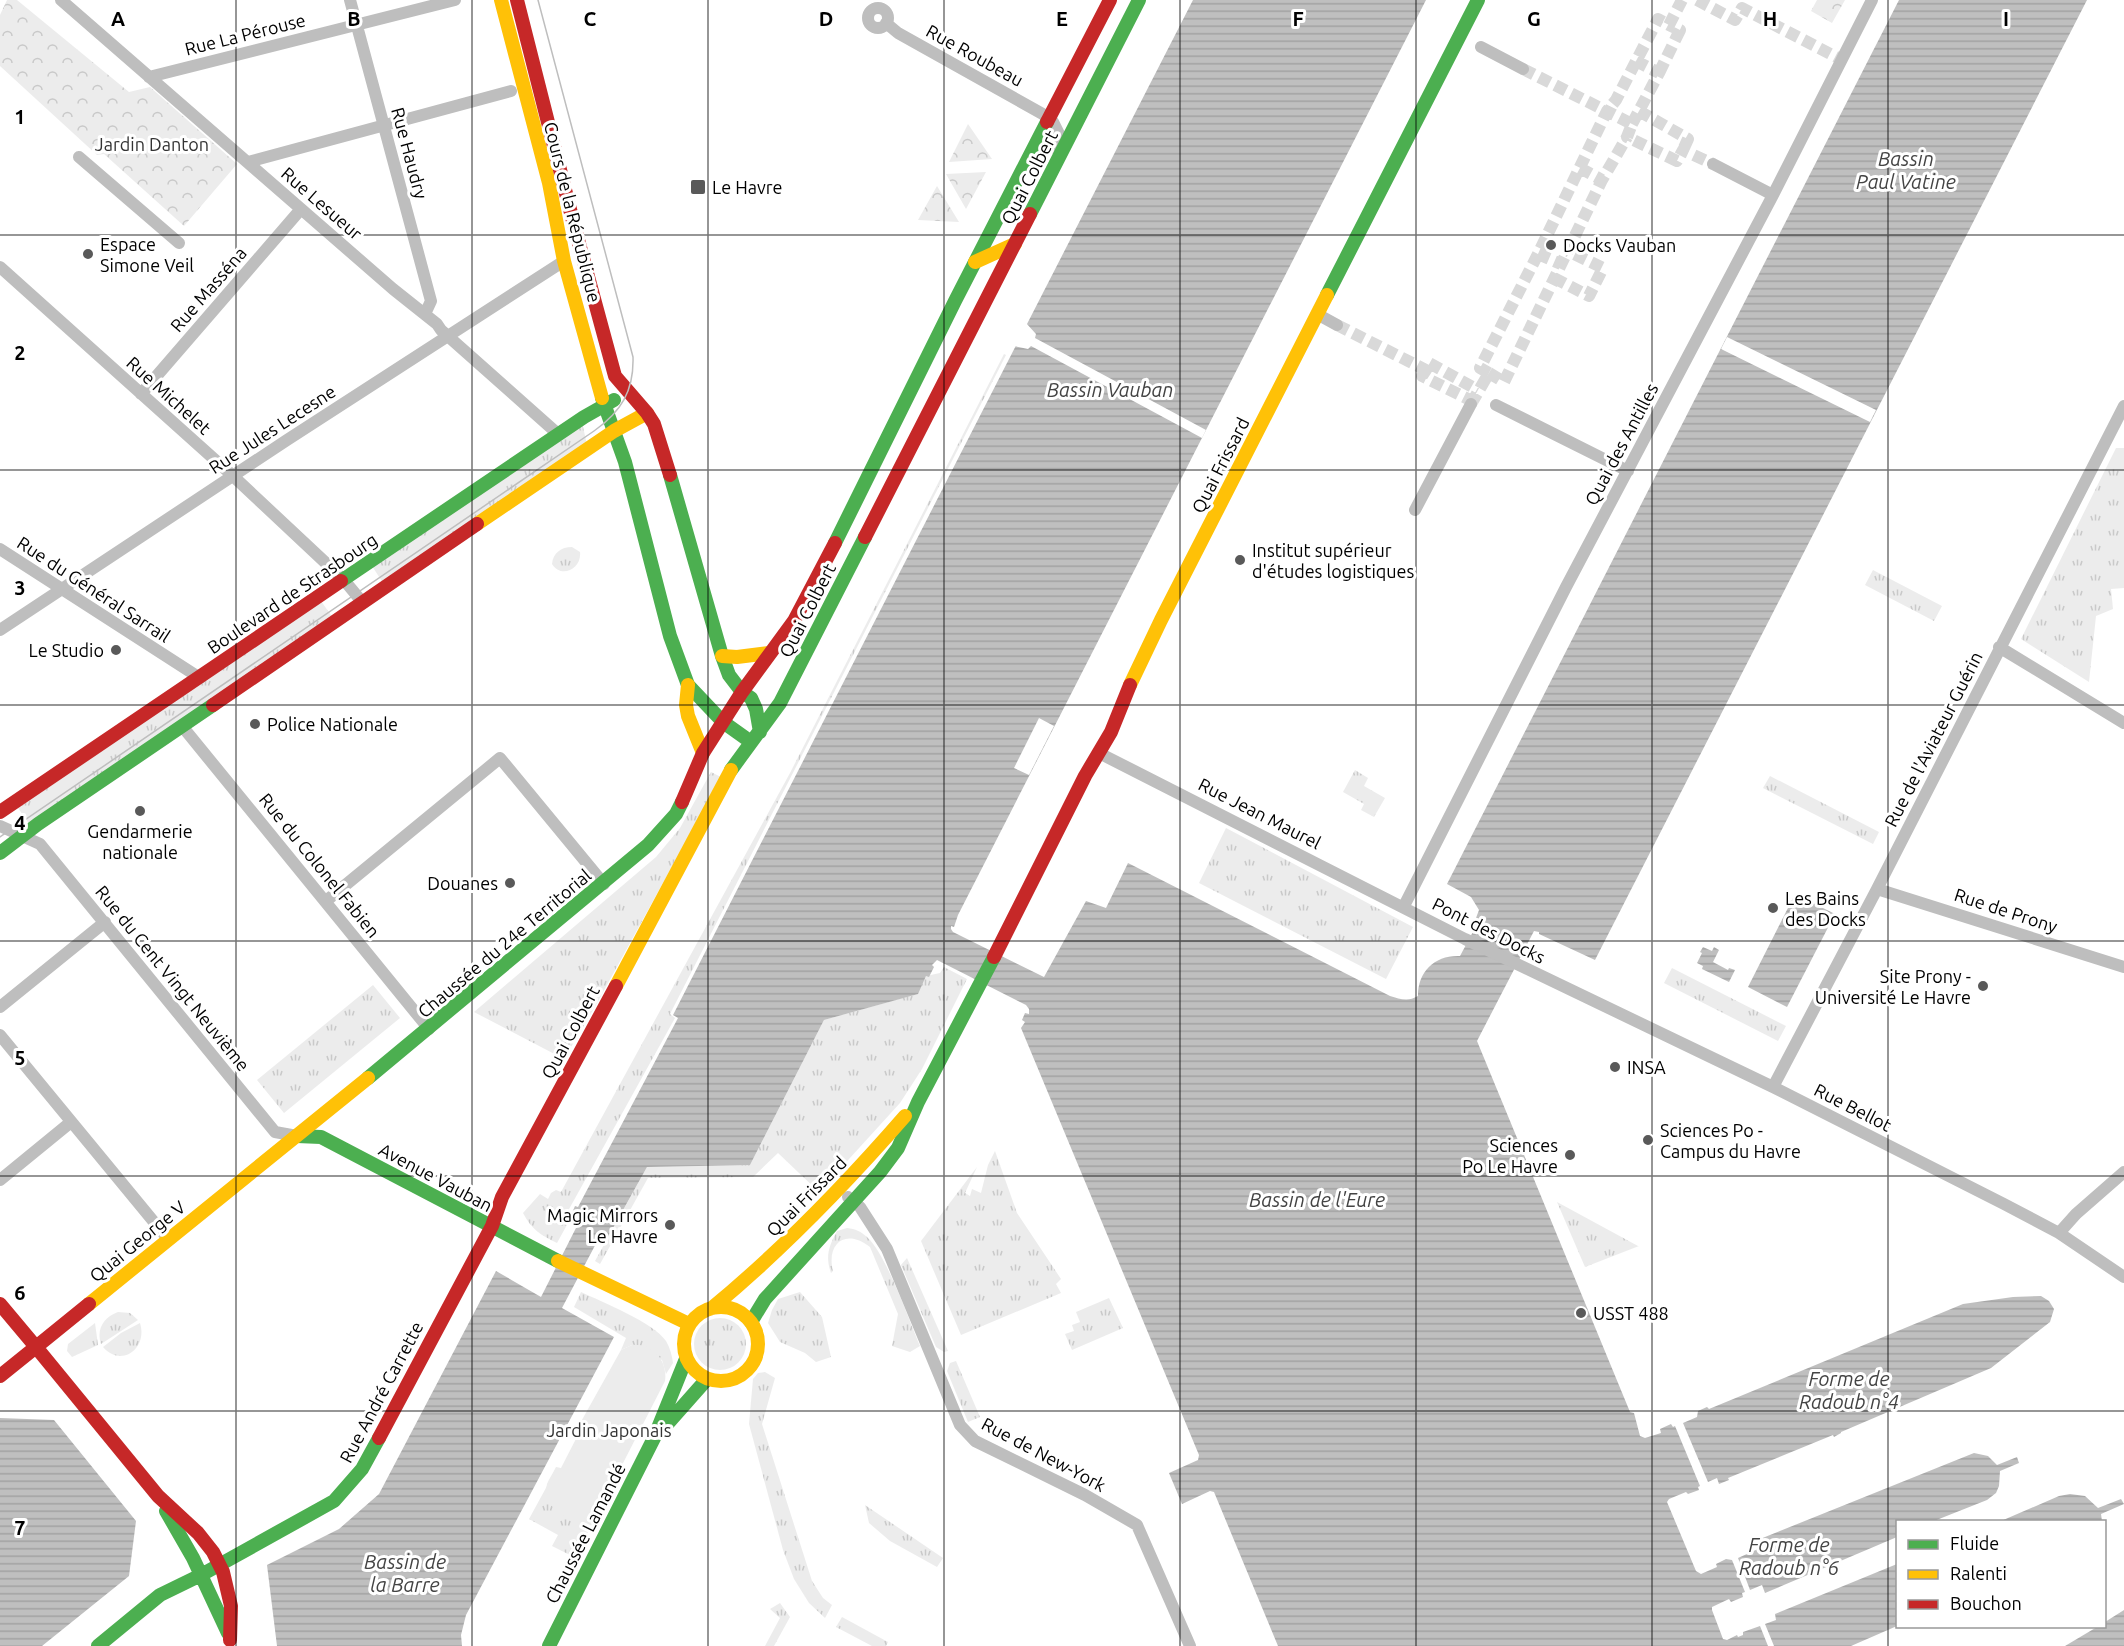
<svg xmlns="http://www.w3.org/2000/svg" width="2124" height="1646" viewBox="0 0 2124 1646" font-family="Ubuntu,sans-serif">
	<defs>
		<pattern id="grass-tufts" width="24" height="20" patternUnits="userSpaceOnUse" patternTransform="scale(1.5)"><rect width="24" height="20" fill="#ececec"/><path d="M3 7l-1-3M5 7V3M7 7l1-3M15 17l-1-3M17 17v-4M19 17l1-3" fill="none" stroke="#c9c9c9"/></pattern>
		<pattern id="forest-crowns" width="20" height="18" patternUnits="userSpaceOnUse" patternTransform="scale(1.5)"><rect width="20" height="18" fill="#ececec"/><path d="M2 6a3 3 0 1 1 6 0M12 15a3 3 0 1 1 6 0" fill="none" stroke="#c9c9c9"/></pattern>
		<pattern id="water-rules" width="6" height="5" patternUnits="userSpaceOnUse" patternTransform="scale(1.5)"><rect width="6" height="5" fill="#bfbfbf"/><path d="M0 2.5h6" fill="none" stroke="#a2a2a2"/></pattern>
	</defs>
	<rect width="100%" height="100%" fill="#fff"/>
	<!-- grass -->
	<path fill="url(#grass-tufts)" d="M 1004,354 L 1006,355 L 670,1014 L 675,1018 L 563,1220 L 568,1223 L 557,1243 C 542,1236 531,1229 523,1213 L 540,1194 L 548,1199 L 551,1193 L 556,1190 L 561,1192 L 790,773 Z
		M 582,422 L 587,445 L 383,583 L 372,566 Z
		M 2116,448 L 2124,448 L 2124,588 L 2111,589 L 2113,609 L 2096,616 L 2089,682 L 2021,639 Z
		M 572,547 L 580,552 C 582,569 561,579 552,564 C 553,553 561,547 572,547 Z
		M 1873,570 L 1942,606 L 1934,621 L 1865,585 Z
		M 321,601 L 333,618 L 30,825 L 18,808 Z
		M 1355,770 L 1368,778 L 1364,786 L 1385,798 L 1374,817 L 1361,810 L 1364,804 L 1343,792 Z
		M 711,772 L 721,777 L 596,1005 L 564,1059 L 474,1012 L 656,857 L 680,828 Z
		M 1770,776 L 1879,832 L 1873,844 L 1763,788 Z
		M 1226,828 L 1413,927 L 1386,979 L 1199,883 Z
		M 944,967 L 967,979 L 922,1069 L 900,1103 L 819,1192 L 778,1153 L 753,1177 L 648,1178 L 600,1264 L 595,1261 L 647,1167 L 750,1165 L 824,1020 L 917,994 L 926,976 L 940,973 Z
		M 1672,968 L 1786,1026 L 1778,1041 L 1664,983 Z
		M 373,985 L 400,1018 L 284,1113 L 257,1080 Z
		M 995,1151 L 1017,1213 L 1061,1279 L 1056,1284 L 1061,1293 L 961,1335 L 921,1241 L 977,1167 L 965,1193 L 970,1196 L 972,1189 L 981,1193 L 988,1165 Z
		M 1557,1202 L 1638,1246 L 1639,1246 L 1585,1267 Z
		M 847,1228 C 856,1229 860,1231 867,1237 C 886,1254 909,1320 920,1346 L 910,1352 L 892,1346 L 898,1314 L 870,1247 C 846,1228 826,1243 833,1271 L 831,1273 C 825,1256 829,1246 837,1231 Z
		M 907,1258 L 948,1351 L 944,1352 L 936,1347 L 901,1265 Z
		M 581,1292 C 602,1302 653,1322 666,1341 C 670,1348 672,1355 673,1363 L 666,1374 L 662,1360 L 632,1345 L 621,1350 L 626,1338 L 574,1307 Z
		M 800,1292 L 822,1317 L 831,1357 L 816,1362 L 805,1353 L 780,1342 L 768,1323 L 772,1310 L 778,1299 Z
		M 1109,1298 L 1123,1328 L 1072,1350 L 1065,1334 L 1074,1331 L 1072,1325 L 1080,1322 L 1076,1312 Z
		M 118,1312 L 130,1313 L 138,1320 L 101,1344 C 96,1329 104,1317 118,1312 Z
		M694 1344a26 26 0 1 1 52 0a26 26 0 1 1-52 0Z
		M 95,1323 L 98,1345 L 72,1357 L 67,1351 L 68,1344 Z
		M 140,1323 C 148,1349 121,1368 103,1347 L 121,1333 Z
		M 956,1361 L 980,1417 L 968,1422 L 947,1371 L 950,1363 Z
		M 765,1372 L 775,1378 L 762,1424 L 812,1581 L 823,1598 L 832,1605 L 825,1618 L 809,1603 L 794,1579 L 783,1550 L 749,1424 L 753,1379 L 758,1373 Z
		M 547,1486 L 549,1500 L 589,1518 L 596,1515 L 576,1558 L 552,1546 L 558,1535 L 529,1519 Z
		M 865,1505 L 943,1558 L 937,1567 L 890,1541 L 869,1523 Z
		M 780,1603 L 790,1617 L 774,1646 L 765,1646 L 780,1618 L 770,1609 Z
		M 842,1617 L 888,1642 L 886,1646 L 872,1646 L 836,1627 Z"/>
	<!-- forest -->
	<path fill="url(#forest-crowns)" d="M 7,0 L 17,0 L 129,92 L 150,87 L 237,164 L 184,226 L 104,154 L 97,155 L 0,66 L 0,15 Z
		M 1817,0 L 1845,0 L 1832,23 L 1811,11 Z
		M 968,124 L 992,159 L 949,162 Z
		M 986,172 L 966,209 L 946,174 Z
		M 937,186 L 959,222 L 918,220 Z"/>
	<!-- garden -->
	<path fill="#ececec" d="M 632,1345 C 653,1343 668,1361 665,1381 L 598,1512 C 579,1530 540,1511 547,1484 C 549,1479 553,1473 556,1467 L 561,1468 L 580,1431 L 578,1427 L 621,1350 Z"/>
	<!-- water -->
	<path fill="url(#water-rules)" d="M 1193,0 L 1426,0 L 958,915 L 954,927 L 951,926 L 951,929 L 953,932 L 1044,977 L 1086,901 L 1106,908 L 1128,863 L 1390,996 C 1400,999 1408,1002 1418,996 C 1418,971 1435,955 1460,956 L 1475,928 L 1473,926 L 1479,910 L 1471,897 L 1447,884 L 1899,0 L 2087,0 L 1595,960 L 1539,934 L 1539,932 L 1534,931 L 1477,1041 L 1630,1412 L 1634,1413 L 1640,1436 L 1645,1438 L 1661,1433 L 1660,1429 L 1671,1424 L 1673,1427 L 1675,1426 L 1700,1486 L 1698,1487 L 1699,1490 L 1688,1494 L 1686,1492 L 1669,1499 L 1667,1502 L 1696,1571 L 1701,1574 L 1717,1567 L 1716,1564 L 1726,1559 L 1732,1560 L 1745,1592 L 1742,1593 L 1743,1597 L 1731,1602 L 1729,1599 L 1712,1607 L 1712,1610 L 1723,1639 L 1727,1640 L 1737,1635 L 1738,1637 L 1743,1635 L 1743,1632 L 1760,1626 L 1768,1646 L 1278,1646 L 1214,1492 L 1210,1491 L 1182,1504 L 1169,1473 L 1198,1460 L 1199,1455 L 1021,1028 L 1025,1022 L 1022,1020 L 1025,1013 L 1029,1014 L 1029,1009 L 1026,1005 L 937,960 L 932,965 L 934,967 L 929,977 L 926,976 L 918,994 L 824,1020 L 750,1165 L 647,1167 L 608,1237 L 600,1236 L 562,1308 L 614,1337 L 466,1615 L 461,1635 L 462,1646 L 277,1646 L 267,1565 L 339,1529 L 379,1494 L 496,1271 L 541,1297 L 578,1224 L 571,1220 L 573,1216 L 571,1215 L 575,1206 L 578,1207 L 678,1018 L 673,1015 Z
		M 1795,894 L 1835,914 L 1787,1007 L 1748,987 Z
		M 1703,947 L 1712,951 L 1714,947 L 1719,950 L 1713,962 L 1728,970 L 1729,968 L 1735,970 L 1729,982 L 1702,969 L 1703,966 L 1697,963 L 1702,953 L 1700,952 Z
		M 2041,1296 L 2049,1301 L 2054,1309 L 2050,1322 L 1991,1368 L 1841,1432 L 1841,1433 L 1834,1437 L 1833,1435 L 1728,1478 L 1729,1480 L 1719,1484 L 1717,1478 L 1708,1482 L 1683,1423 L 1697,1417 L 1698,1411 L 1707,1407 L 1709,1409 L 1963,1304 L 2013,1297 Z
		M 0,1418 L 54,1420 L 136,1521 L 129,1576 L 42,1646 L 0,1646 Z
		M 1974,1453 L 1988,1456 L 1997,1465 L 2017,1457 L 2019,1463 L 2000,1471 L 1999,1486 L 1996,1493 L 1987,1500 L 1934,1521 L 1898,1522 L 1897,1537 L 1765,1593 L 1762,1585 L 1750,1590 L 1738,1558 L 1758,1549 L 1755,1541 Z
		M 2070,1494 L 2085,1496 L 2098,1508 L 2121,1499 L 2124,1504 L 2101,1514 L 2102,1521 L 2001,1521 L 2059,1496 Z
		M 1897,1564 L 1897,1626 L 1851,1646 L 1774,1646 L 1765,1624 L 1776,1620 L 1775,1614 Z
		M 2124,1610 L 2124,1646 L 2065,1646 L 2097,1627 L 2104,1626 L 2105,1622 Z"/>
	<!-- pier -->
	<path fill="#fff" d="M 1026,323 L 1036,334 L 1035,338 L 1206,430 L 1202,438 L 1031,346 L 1028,349 L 1014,346 Z
		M 1727,337 L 1876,410 L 1870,422 L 1721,349 Z
		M 1039,718 L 1054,726 L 1029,775 L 1014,768 Z"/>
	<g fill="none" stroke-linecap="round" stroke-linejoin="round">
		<!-- street-tunnel -->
		<path stroke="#d9d9d9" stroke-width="12" stroke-dasharray="12 6" stroke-linecap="butt" d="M 1697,0 L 1735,20 L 1742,8 L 1842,60
			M 1523,69 L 1632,124 L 1627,137 L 1677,161 L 1683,150 L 1713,164
			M 1659,73 L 1680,30 L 1669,25
			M 1639,111 L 1688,139 L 1683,150
			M 1632,124 L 1659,73 L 1636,61
			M 1580,168 L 1602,180 L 1627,137
			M 1538,254 L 1561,264
			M 1554,278 L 1589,296 L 1603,268 L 1568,251
			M 1337,325 L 1426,370 L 1429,363 L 1478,390
			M 1426,370 L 1422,376 L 1472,401
			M 1489,373 L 1504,382 L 1602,180
			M 1471,404 L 1489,373 L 1480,368 L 1538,254 L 1607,111 L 1616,100 L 1658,19 L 1669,25 L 1682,0"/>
		<!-- street -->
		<path stroke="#bebebe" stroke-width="12" d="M 61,0 L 393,289 L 437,324 L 441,330 L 558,434
			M 350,0 L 431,301 L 425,314
			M868 18a10 10 0 1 1 20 0a10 10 0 1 1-20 0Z
			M 886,23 L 898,33 L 1048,117 L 1053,122 L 1060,136 L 1054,148
			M 1481,47 L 1523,69
			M 149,77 L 455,0
			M 79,157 L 179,243
			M 248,162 L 511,91
			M 1713,164 L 1773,195
			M 0,267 L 233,476 L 344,580 L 363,603
			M 1317,314 L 1337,325
			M 141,394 L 301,209
			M 1496,405 L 1628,471
			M 1415,510 L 1471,404
			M 0,549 L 200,678
			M 0,630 L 287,440 L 564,261
			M 1999,647 L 2124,723
			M 182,726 L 429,1029
			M 1099,753 L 1465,939 L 1773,1087 L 2004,1204 L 2059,1233 L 2124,1277
			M 0,826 L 40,844 L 275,1132 L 297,1136
			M 1877,889 L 2124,967
			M 326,901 L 500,758 L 604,884
			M 1404,906 L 1566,587 L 1773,195 L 1872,0
			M 0,1007 L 105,922
			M 0,1035 L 168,1239
			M 1773,1087 L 1877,889 L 2124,406
			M 0,1180 L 71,1122
			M 848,1197 L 860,1207 L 887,1249 L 960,1425 L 975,1441 L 1085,1495 L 1137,1525 L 1190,1646
			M 2059,1233 L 2076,1214 L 2124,1172"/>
		<!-- fast -->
		<path stroke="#4caf50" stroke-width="14" d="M 1030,214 L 1139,0
			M 1327,295 L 1478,0
			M 602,398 L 625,462 L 670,636 L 688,685 L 723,722 L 751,742
			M 670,475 L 722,656 L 729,675 L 742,692 L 751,698 L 756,709 L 760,732
			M 835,543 L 955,301 L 1047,122
			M 341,581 L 584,417 L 614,400
			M 731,770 L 780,703 L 865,537
			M 0,853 L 38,824 L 213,705
			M 368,1078 L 648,845 L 676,814 L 682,802
			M 297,1136 L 321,1137 L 558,1261
			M 751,1322 L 765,1299 L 880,1172 L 898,1148 L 918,1102 L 994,957
			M 661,1431 L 707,1379
			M 166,1511 L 193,1558 L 228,1633
			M 201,1575 L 334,1501 L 362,1469 L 379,1438
			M 98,1646 L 160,1595 L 201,1575
			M 549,1646 L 654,1438 L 686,1359"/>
		<!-- slow -->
		<path stroke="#ffc107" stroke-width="14" d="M 501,0 L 549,183 L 564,261 L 602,398
			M 975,262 L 1015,244
			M 477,524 L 614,431 L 647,413
			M 722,656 L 737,657 L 769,653
			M 688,685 L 686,705 L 688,716 L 703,753
			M 1130,685 L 1161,620 L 1327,295
			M 616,986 L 731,770
			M 558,1261 L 689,1324
			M 89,1304 L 368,1078
			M684 1344a37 37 0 1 1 74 0a37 37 0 1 1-74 0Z
			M 712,1308 C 782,1250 845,1185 905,1116"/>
		<!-- jam -->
		<path stroke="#c62828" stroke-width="14" d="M 517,0 L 574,225 L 615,376 L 647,413 L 654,424 L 670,475
			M 1047,122 L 1110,0
			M 865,537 L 1030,214
			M 213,705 L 477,524
			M 682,802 L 703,753 L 742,692 L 794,621 L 835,543
			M 0,812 L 341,581
			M 994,957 L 1085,776 L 1111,732 L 1130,685
			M 0,1304 L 36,1347 L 0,1376
			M 89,1304 L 36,1347 L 158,1496 L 198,1533 L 213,1552 L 223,1572 L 231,1606 L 230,1640
			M 379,1438 L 492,1226 L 502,1197 L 616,986"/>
		<!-- tram -->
		<path stroke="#bebebe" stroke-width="1.5" d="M 0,837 L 594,431 C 621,412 634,391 633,357 L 538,0"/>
	</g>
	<!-- grid -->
	<path fill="none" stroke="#000" stroke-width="1.5" stroke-opacity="0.55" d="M 236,0 L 236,1646M 472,0 L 472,1646M 708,0 L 708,1646M 944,0 L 944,1646M 1180,0 L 1180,1646M 1416,0 L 1416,1646M 1652,0 L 1652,1646M 1888,0 L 1888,1646M 0,235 L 2124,235M 0,470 L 2124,470M 0,705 L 2124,705M 0,941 L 2124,941M 0,1176 L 2124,1176M 0,1411 L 2124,1411"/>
	<!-- markers -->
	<g fill="#595959" stroke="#fff" stroke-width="2">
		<rect x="690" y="179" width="16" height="16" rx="3"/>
		<circle cx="1551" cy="245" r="6"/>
		<circle cx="88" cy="254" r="6"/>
		<circle cx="1240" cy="560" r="6"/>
		<circle cx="116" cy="650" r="6"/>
		<circle cx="255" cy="724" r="6"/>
		<circle cx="140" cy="811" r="6"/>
		<circle cx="510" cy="883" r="6"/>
		<circle cx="1773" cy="908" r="6"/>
		<circle cx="1983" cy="986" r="6"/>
		<circle cx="1615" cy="1067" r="6"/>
		<circle cx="1648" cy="1140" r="6"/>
		<circle cx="1570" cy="1155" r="6"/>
		<circle cx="670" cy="1225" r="6"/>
		<circle cx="1581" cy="1313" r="6"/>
	</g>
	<g text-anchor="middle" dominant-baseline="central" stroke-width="6" stroke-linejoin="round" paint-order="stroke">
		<!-- street labels -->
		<g font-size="18" fill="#000" stroke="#fff">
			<text transform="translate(245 34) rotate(-14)">Rue La Pérouse</text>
			<text transform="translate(975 55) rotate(29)">Rue Roubeau</text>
			<text transform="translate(410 153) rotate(75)">Rue Haudry</text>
			<text transform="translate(1029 177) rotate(-63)">Quai Colbert</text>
			<text transform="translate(322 203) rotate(41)">Rue Lesueur</text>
			<text transform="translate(573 212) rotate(76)">Cours de la République</text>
			<text transform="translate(208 289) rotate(-49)">Rue Masséna</text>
			<text transform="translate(169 395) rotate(42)">Rue Michelet</text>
			<text transform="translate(272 429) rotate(-33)">Rue Jules Lecesne</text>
			<text transform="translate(1621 444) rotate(-62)">Quai des Antilles</text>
			<text transform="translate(1220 465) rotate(-63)">Quai Frissard</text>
			<text transform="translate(94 589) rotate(33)">Rue du Général Sarrail</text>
			<text transform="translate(292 593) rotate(-34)">Boulevard de Strasbourg</text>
			<text transform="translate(807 610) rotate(-63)">Quai Colbert</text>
			<text transform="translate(1933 739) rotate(-63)">Rue de l'Aviateur Guérin</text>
			<text transform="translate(1260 813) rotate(27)">Rue Jean Maurel</text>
			<text transform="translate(320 865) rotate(51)">Rue du Colonel Fabien</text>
			<text transform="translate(2006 910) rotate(18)">Rue de Prony</text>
			<text transform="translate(1489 930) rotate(27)">Pont des Docks</text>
			<text transform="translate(504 943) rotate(-40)">Chaussée du 24e Territorial</text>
			<text transform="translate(173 978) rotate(51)">Rue du Cent Vingt Neuvième</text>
			<text transform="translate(570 1032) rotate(-62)">Quai Colbert</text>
			<text transform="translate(1853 1107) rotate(27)">Rue Bellot</text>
			<text transform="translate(436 1177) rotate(28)">Avenue Vauban</text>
			<text transform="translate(806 1196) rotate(-45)">Quai Frissard</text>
			<text transform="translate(137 1241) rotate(-39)">Quai George V</text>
			<text transform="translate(381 1392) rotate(-62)">Rue André Carrette</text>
			<text transform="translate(1044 1454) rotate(28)">Rue de New-York</text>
			<text transform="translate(585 1533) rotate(-63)">Chaussée Lamandé</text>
		</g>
		<!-- park labels -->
		<g font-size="18" fill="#333" stroke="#fff">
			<text x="152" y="144">Jardin Danton</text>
			<text x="609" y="1430">Jardin Japonais</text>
		</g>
		<!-- poi labels -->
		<g font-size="18" fill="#000" stroke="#fff" text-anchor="start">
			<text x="712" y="187">Le Havre</text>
			<text x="100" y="244">Espace<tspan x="100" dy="21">Simone Veil</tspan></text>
			<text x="1563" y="245">Docks Vauban</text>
			<text x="1252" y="550">Institut supérieur<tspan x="1252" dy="21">d'études logistiques</tspan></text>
			<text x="104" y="650" text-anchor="end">Le Studio</text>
			<text x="267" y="724">Police Nationale</text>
			<text x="140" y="831" text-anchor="middle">Gendarmerie<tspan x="140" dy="21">nationale</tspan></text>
			<text x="498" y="883" text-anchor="end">Douanes</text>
			<text x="1785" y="898">Les Bains<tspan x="1785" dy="21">des Docks</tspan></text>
			<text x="1971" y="976" text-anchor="end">Site Prony -<tspan x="1971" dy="21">Université Le Havre</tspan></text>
			<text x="1627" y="1067">INSA</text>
			<text x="1660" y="1130">Sciences Po -<tspan x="1660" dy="21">Campus du Havre</tspan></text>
			<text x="1558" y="1145" text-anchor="end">Sciences<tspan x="1558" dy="21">Po Le Havre</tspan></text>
			<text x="658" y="1215" text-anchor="end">Magic Mirrors<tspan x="658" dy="21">Le Havre</tspan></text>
			<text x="1593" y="1313">USST 488</text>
		</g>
		<!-- water labels -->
		<g font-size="20" font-style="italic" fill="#444" stroke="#fff">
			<text x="1906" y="158">Bassin<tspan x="1906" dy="23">Paul Vatine</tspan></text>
			<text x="1110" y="389">Bassin Vauban</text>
			<text x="1317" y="1199">Bassin de l'Eure</text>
			<text x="1849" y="1378">Forme de<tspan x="1849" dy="23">Radoub n°4</tspan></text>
			<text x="1789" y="1544">Forme de<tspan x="1789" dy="23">Radoub n°6</tspan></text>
			<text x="405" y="1561">Bassin de<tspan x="405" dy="23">la Barre</tspan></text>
		</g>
	</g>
	<g font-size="20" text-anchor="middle" font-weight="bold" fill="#000" stroke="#fff" stroke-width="6" stroke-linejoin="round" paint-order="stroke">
		<text x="118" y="26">A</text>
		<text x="354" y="26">B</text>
		<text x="590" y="26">C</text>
		<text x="826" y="26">D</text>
		<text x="1062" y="26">E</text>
		<text x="1298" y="26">F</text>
		<text x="1534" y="26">G</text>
		<text x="1770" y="26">H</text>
		<text x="2006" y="26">I</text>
		<text x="20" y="124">1</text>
		<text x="20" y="360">2</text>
		<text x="20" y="595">3</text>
		<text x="20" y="830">4</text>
		<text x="20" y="1065">5</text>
		<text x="20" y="1300">6</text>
		<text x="20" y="1535">7</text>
	</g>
	<!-- legend -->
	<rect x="1896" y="1520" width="210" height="108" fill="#ffffff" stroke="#999999" stroke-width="1.5"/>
	<rect x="1908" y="1540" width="30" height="9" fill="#4caf50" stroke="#999999" stroke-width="1.5"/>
	<text x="1950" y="1550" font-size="18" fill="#000000">Fluide</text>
	<rect x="1908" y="1570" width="30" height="9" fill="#ffc107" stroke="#999999" stroke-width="1.5"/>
	<text x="1950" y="1580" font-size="18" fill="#000000">Ralenti</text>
	<rect x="1908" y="1600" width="30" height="9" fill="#c62828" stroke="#999999" stroke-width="1.5"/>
	<text x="1950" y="1610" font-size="18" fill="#000000">Bouchon</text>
</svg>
